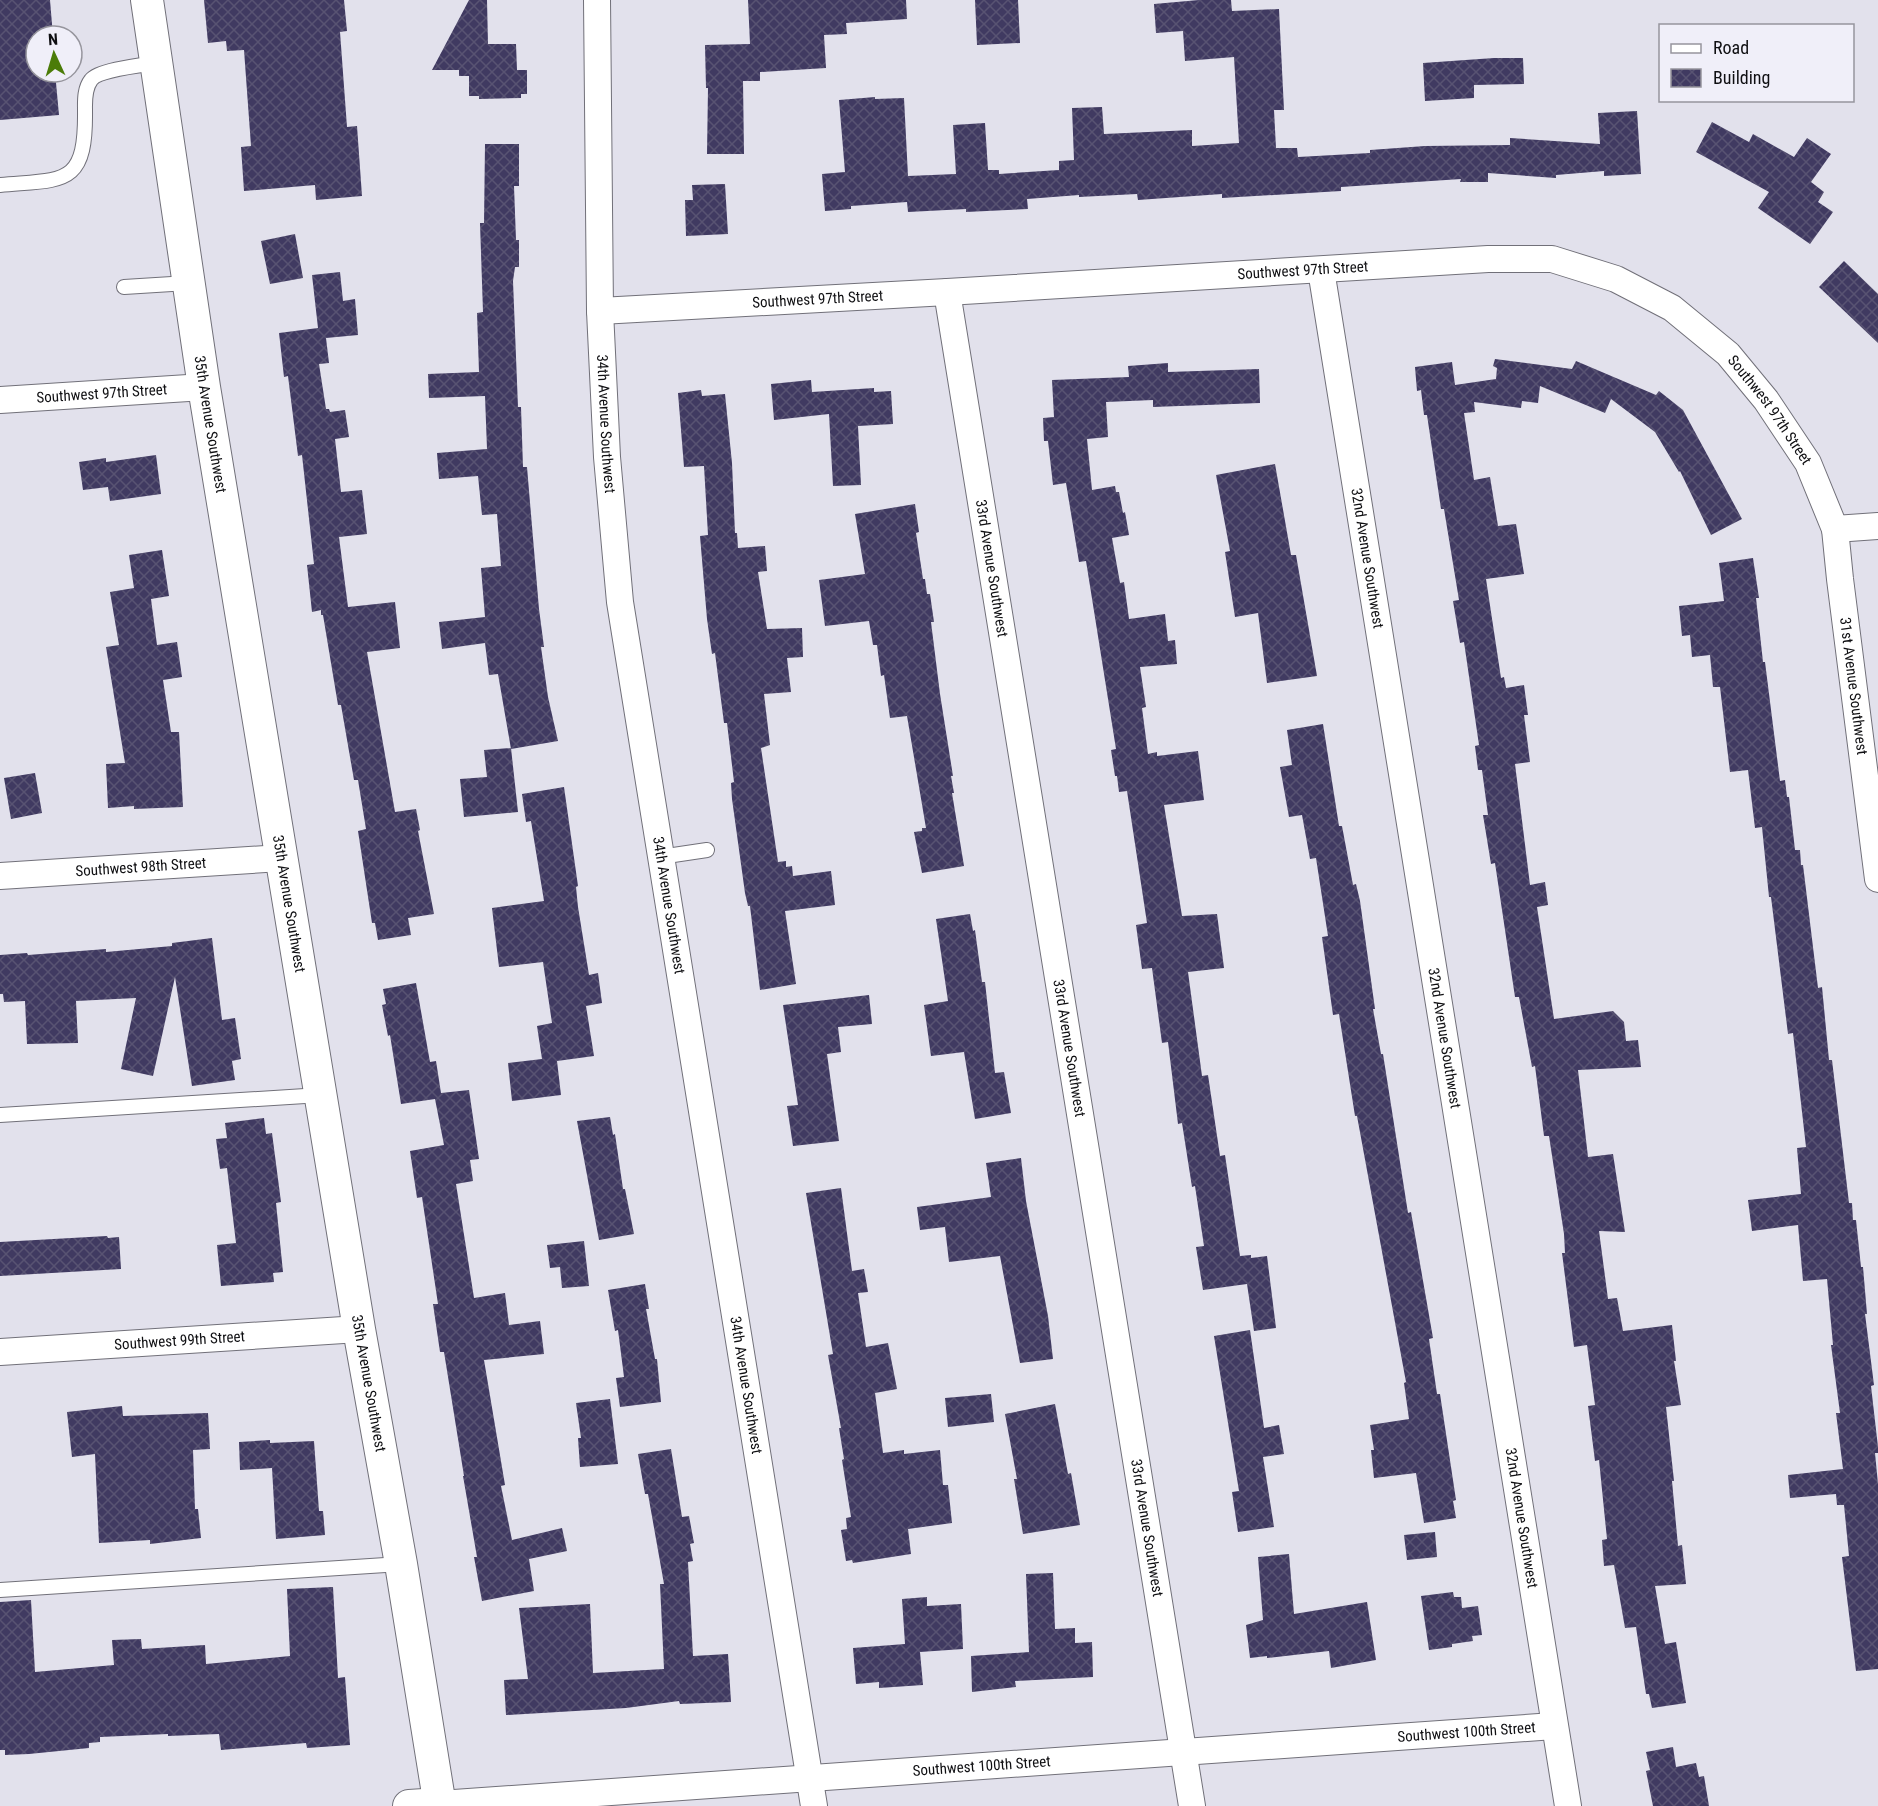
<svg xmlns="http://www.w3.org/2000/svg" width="1878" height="1806" viewBox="0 0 1878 1806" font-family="'Roboto Condensed',sans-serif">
	<defs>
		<pattern id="building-cross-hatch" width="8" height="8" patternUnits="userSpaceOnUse" patternTransform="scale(1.5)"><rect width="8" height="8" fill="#403a61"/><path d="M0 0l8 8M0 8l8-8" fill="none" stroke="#585372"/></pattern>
	</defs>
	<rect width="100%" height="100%" fill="#e2e1ec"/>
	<!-- building -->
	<path fill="url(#building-cross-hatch)" d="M 0,0 L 50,0 L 53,36 L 36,36 L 36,72 L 55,72 L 59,115 L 0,120 Z
		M 204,0 L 344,0 L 347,31 L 340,32 L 347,127 L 357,126 L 362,196 L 316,200 L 315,185 L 244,191 L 241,147 L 251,146 L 244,50 L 227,51 L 226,41 L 208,43 Z
		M 469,0 L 487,0 L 488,44 L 516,44 L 517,70 L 527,70 L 527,94 L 521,94 L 521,98 L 479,99 L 479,96 L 469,96 L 469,76 L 459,76 L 459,70 L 432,70 Z
		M 748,0 L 906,0 L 907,19 L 846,23 L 847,34 L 824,35 L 826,68 L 760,72 L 760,81 L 743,81 L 744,154 L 707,154 L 708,88 L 706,88 L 705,45 L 750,44 Z
		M 975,0 L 1018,0 L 1020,43 L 977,45 Z
		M 1199,0 L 1231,0 L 1232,11 L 1279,9 L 1284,110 L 1274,110 L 1276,148 L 1297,148 L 1298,157 L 1370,153 L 1370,150 L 1425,146 L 1510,145 L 1510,138 L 1600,144 L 1598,113 L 1637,111 L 1641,174 L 1604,176 L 1604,171 L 1556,175 L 1556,178 L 1488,173 L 1488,182 L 1460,182 L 1461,179 L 1341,187 L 1341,191 L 1222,198 L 1222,194 L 1138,200 L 1137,194 L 1079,197 L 1079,195 L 1027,199 L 1028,209 L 966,212 L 966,209 L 908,212 L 907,202 L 851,206 L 851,209 L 825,211 L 822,174 L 845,172 L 839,100 L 875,97 L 875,99 L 904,98 L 908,176 L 956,174 L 953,125 L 985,123 L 988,170 L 999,170 L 999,174 L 1059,170 L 1059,161 L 1074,160 L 1072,108 L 1102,107 L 1104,134 L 1192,130 L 1192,146 L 1239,143 L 1234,57 L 1185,61 L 1183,31 L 1156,33 L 1154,4 Z
		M 1494,58 L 1523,58 L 1524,84 L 1474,85 L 1474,98 L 1425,101 L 1423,63 Z
		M 1712,122 L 1749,142 L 1753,134 L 1794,157 L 1807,138 L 1831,154 L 1811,182 L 1824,192 L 1818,202 L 1833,212 L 1810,244 L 1758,208 L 1769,192 L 1696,152 Z
		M 485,144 L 519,144 L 519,186 L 514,186 L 516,240 L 519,240 L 519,267 L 515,267 L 513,281 L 518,407 L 521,407 L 523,467 L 527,467 L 539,609 L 544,647 L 541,647 L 548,697 L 558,741 L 511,749 L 498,674 L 489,675 L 485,643 L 442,649 L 439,622 L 485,617 L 481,568 L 501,566 L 497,514 L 482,515 L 478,476 L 439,479 L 437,453 L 487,449 L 485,396 L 429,398 L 428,374 L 479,372 L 477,313 L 483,312 L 480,223 L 484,223 Z
		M 725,184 L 728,234 L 686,236 L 685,200 L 693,200 L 692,185 Z
		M 295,234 L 303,278 L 270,284 L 261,241 Z
		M 1844,261 L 1878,294 L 1878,343 L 1819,287 Z
		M 340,272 L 343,301 L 355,299 L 358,335 L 326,338 L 329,363 L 319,364 L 326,409 L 329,409 L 330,412 L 345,410 L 349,437 L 335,439 L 341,492 L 362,490 L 367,534 L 339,537 L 348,607 L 395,602 L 400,648 L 367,652 L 395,812 L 416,809 L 420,830 L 418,831 L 434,914 L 408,918 L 411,935 L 378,940 L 375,923 L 372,923 L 358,831 L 366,829 L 358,780 L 354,780 L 341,705 L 338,705 L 323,615 L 321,615 L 321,610 L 312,612 L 307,565 L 314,564 L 302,455 L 298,456 L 288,376 L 284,377 L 279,333 L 318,328 L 312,275 Z
		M 1495,359 L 1572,369 L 1576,361 L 1656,395 L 1659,391 L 1683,410 L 1742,519 L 1711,535 L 1680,471 L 1679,472 L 1655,432 L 1611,399 L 1605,413 L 1540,386 L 1538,403 L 1522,401 L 1521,408 L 1474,402 L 1475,412 L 1464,413 L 1474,480 L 1490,477 L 1498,526 L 1516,524 L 1524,574 L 1486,579 L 1501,678 L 1504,677 L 1506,688 L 1524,685 L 1528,715 L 1524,715 L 1530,762 L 1515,764 L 1530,885 L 1545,882 L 1548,905 L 1537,907 L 1554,1019 L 1613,1011 L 1624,1022 L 1626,1041 L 1638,1040 L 1641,1067 L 1578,1070 L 1588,1157 L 1613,1154 L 1625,1232 L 1599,1231 L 1608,1299 L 1617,1298 L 1623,1331 L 1672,1325 L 1676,1361 L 1674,1361 L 1681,1405 L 1666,1407 L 1674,1481 L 1672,1481 L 1678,1546 L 1682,1545 L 1686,1584 L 1655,1586 L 1665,1644 L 1676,1642 L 1686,1703 L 1652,1708 L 1649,1694 L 1646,1694 L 1636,1627 L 1625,1628 L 1614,1565 L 1604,1566 L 1602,1540 L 1607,1539 L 1599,1460 L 1595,1461 L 1588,1406 L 1595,1405 L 1587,1345 L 1574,1347 L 1562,1253 L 1565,1253 L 1564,1234 L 1549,1136 L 1544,1136 L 1535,1066 L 1532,1067 L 1519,997 L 1515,997 L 1495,863 L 1491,864 L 1483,815 L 1488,815 L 1482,770 L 1478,770 L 1475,746 L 1479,745 L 1464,642 L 1460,643 L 1453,601 L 1459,600 L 1444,509 L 1441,509 L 1427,415 L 1424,415 L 1421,390 L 1417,391 L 1415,367 L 1452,362 L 1455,385 L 1496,379 L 1497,368 L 1493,366 Z
		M 1168,363 L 1168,372 L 1259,369 L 1260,403 L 1153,407 L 1153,400 L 1106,402 L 1108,437 L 1087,439 L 1092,490 L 1115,486 L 1116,492 L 1119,492 L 1123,513 L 1125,512 L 1129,535 L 1112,538 L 1120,583 L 1124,582 L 1129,619 L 1165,614 L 1168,641 L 1175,640 L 1177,664 L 1140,667 L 1146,707 L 1142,708 L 1148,754 L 1157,752 L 1157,756 L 1198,751 L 1204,800 L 1164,805 L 1182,916 L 1217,914 L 1224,968 L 1188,972 L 1202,1076 L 1208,1075 L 1220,1156 L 1225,1155 L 1240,1256 L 1251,1255 L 1251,1258 L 1267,1256 L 1276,1328 L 1254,1331 L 1247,1284 L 1203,1290 L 1196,1247 L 1204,1246 L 1195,1186 L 1192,1187 L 1182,1123 L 1178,1124 L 1168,1042 L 1162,1043 L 1152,968 L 1142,969 L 1136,925 L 1147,923 L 1127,791 L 1119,792 L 1117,776 L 1115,776 L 1111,750 L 1116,749 L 1086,561 L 1079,562 L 1066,483 L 1053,485 L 1048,441 L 1044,441 L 1043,418 L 1054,417 L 1052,380 L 1129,377 L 1128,366 Z
		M 811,380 L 812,392 L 874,388 L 874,392 L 891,391 L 893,424 L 858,426 L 861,485 L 833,486 L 829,414 L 774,420 L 771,384 Z
		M 701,390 L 702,396 L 725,394 L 732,463 L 735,533 L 737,533 L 738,548 L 765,546 L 767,571 L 758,572 L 767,629 L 802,628 L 803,657 L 787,658 L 791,692 L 764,694 L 770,745 L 761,748 L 778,862 L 786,861 L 786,867 L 792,866 L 793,876 L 831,871 L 835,905 L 785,911 L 796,984 L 760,990 L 750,906 L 748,906 L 745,893 L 732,799 L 731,783 L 734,782 L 727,723 L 724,723 L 715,653 L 712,654 L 707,619 L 700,536 L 708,535 L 704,466 L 684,467 L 678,393 Z
		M 156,455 L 161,494 L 110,501 L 108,487 L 83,490 L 79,462 L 106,458 L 106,462 Z
		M 1275,464 L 1291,555 L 1296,555 L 1317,676 L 1267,683 L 1258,613 L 1235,617 L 1225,552 L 1230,551 L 1216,475 Z
		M 915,504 L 919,532 L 916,533 L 923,579 L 925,579 L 927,594 L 930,594 L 934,622 L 931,622 L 940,694 L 953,776 L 951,776 L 954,793 L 952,793 L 964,866 L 922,873 L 914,832 L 922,831 L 922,828 L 926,828 L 907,716 L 890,718 L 884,675 L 881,676 L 877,645 L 873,645 L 869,621 L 825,626 L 819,580 L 865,574 L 855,514 Z
		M 162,550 L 169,596 L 151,599 L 157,645 L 177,642 L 182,677 L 163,680 L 171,732 L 179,732 L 183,807 L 134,809 L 134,806 L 108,808 L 106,764 L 125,763 L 106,647 L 119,645 L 110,592 L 134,588 L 129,555 Z
		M 1753,558 L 1759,598 L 1756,598 L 1763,662 L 1765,662 L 1780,781 L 1785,780 L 1787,797 L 1789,797 L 1795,850 L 1800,850 L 1801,865 L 1803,865 L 1818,988 L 1822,987 L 1829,1060 L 1832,1060 L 1849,1203 L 1852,1203 L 1853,1220 L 1856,1220 L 1861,1267 L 1863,1267 L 1867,1314 L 1865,1314 L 1874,1385 L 1871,1386 L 1878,1447 L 1878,1453 L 1875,1453 L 1878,1484 L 1878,1669 L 1856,1671 L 1842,1557 L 1849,1556 L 1844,1505 L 1837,1505 L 1836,1494 L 1790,1498 L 1788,1475 L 1843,1469 L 1836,1413 L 1840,1413 L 1831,1345 L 1833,1345 L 1827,1279 L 1803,1281 L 1798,1225 L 1752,1231 L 1748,1200 L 1801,1194 L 1797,1148 L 1806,1147 L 1793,1033 L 1788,1034 L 1771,897 L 1769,897 L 1762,827 L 1755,828 L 1748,770 L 1730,772 L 1720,687 L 1713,687 L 1710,655 L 1692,657 L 1690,635 L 1682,636 L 1679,606 L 1724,601 L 1719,563 Z
		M 1323,724 L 1339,826 L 1342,826 L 1353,885 L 1356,884 L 1360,901 L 1375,1009 L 1373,1009 L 1381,1054 L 1383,1054 L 1408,1213 L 1411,1212 L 1433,1338 L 1429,1339 L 1437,1394 L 1440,1394 L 1456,1500 L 1453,1501 L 1456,1518 L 1424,1523 L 1416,1473 L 1374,1478 L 1371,1450 L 1374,1450 L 1370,1425 L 1409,1419 L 1404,1383 L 1406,1382 L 1357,1116 L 1355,1116 L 1339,1014 L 1333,1015 L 1322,937 L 1328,936 L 1316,858 L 1310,859 L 1302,815 L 1289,817 L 1280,767 L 1292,765 L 1287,730 Z
		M 511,748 L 518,812 L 464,817 L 460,779 L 487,777 L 484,750 Z
		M 35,773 L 42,813 L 11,819 L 4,778 Z
		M 564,787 L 578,886 L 576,887 L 578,907 L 589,975 L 598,973 L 602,1003 L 586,1006 L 594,1056 L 557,1061 L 561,1095 L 512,1101 L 508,1063 L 542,1059 L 537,1026 L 552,1023 L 543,962 L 499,967 L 492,908 L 544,901 L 531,821 L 526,822 L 522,794 Z
		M 970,914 L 973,931 L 975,930 L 982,982 L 985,982 L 995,1073 L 1004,1072 L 1011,1113 L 975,1119 L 964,1052 L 931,1056 L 924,1005 L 948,1001 L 936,919 Z
		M 212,938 L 222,1020 L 235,1018 L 241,1059 L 232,1061 L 235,1080 L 192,1086 L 175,977 L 153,1076 L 121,1069 L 136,998 L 76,1001 L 78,1043 L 27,1044 L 25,1001 L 4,1002 L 3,994 L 0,994 L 0,955 L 27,953 L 28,955 L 106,949 L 106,952 L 172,946 L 172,943 Z
		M 416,983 L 430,1062 L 436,1061 L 441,1093 L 469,1090 L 479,1159 L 470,1160 L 473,1181 L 456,1184 L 474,1298 L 505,1293 L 509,1325 L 540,1321 L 544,1354 L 484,1360 L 505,1485 L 501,1486 L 512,1540 L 562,1528 L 567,1551 L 529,1559 L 534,1591 L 482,1601 L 474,1557 L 477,1557 L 463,1476 L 464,1476 L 444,1352 L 440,1352 L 433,1304 L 438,1304 L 422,1197 L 417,1198 L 410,1151 L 444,1145 L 435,1099 L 401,1104 L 390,1035 L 388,1036 L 382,1005 L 386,1004 L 383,989 Z
		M 869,995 L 872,1024 L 838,1027 L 841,1052 L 827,1054 L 839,1141 L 793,1146 L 787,1106 L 798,1105 L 783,1005 Z
		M 610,1117 L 613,1135 L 615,1134 L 623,1189 L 625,1189 L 634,1234 L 599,1240 L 577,1121 Z
		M 264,1118 L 266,1134 L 272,1133 L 281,1202 L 276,1203 L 283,1272 L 273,1273 L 274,1282 L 221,1286 L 217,1245 L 236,1243 L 227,1168 L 220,1169 L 216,1139 L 227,1138 L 225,1123 Z
		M 1021,1158 L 1026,1201 L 1048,1316 L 1053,1359 L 1020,1363 L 1000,1256 L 949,1262 L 945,1227 L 920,1230 L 917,1207 L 991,1197 L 986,1163 Z
		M 841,1188 L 852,1271 L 864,1269 L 868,1292 L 858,1293 L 866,1347 L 888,1343 L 897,1389 L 875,1393 L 883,1453 L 904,1450 L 904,1454 L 940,1450 L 943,1485 L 948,1485 L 952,1523 L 908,1529 L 911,1554 L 853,1563 L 852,1560 L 846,1561 L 841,1530 L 847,1529 L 846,1518 L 851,1517 L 842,1460 L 844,1459 L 839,1428 L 841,1428 L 828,1355 L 833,1354 L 806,1193 Z
		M 107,1236 L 108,1238 L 119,1237 L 121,1269 L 0,1276 L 0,1242 Z
		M 584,1241 L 589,1286 L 562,1288 L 560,1267 L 550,1268 L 547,1245 Z
		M 645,1284 L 649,1309 L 646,1309 L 655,1359 L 657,1359 L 661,1402 L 620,1407 L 616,1378 L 624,1377 L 618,1330 L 615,1331 L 608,1290 Z
		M 1250,1330 L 1264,1428 L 1279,1425 L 1284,1454 L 1263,1457 L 1274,1527 L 1238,1532 L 1232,1492 L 1239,1491 L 1214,1336 Z
		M 991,1394 L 994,1422 L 948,1427 L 945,1398 Z
		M 610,1399 L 618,1464 L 580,1467 L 578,1438 L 581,1438 L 576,1403 Z
		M 1055,1404 L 1068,1474 L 1071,1473 L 1080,1525 L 1023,1534 L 1014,1479 L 1017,1479 L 1005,1414 Z
		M 122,1406 L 123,1416 L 208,1413 L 210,1449 L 193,1450 L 195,1509 L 198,1509 L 201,1538 L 150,1544 L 150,1540 L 99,1543 L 95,1454 L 72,1457 L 67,1412 Z
		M 270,1440 L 270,1443 L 314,1441 L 319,1511 L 323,1511 L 325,1535 L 276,1539 L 272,1468 L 240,1470 L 239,1442 Z
		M 671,1449 L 682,1517 L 689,1516 L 694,1543 L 690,1544 L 693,1561 L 688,1562 L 693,1656 L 728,1654 L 731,1702 L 680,1704 L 679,1701 L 626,1708 L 506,1715 L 504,1680 L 528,1679 L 519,1608 L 590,1604 L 593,1673 L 664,1669 L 660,1584 L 664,1584 L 648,1494 L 645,1494 L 638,1454 Z
		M 1435,1532 L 1437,1557 L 1407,1560 L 1404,1535 Z
		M 1289,1554 L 1294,1614 L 1367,1602 L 1376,1660 L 1331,1668 L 1329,1651 L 1267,1658 L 1267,1656 L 1250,1658 L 1246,1625 L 1263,1620 L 1258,1557 Z
		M 1053,1573 L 1055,1629 L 1075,1628 L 1075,1643 L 1092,1642 L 1093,1677 L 1015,1681 L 1016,1687 L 972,1692 L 971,1656 L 1029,1652 L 1026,1574 Z
		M 333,1587 L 338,1678 L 345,1677 L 350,1745 L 307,1748 L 306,1743 L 221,1750 L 219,1734 L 168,1736 L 168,1734 L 100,1737 L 100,1742 L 89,1743 L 89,1748 L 29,1754 L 5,1755 L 5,1750 L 0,1750 L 0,1602 L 31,1600 L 35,1672 L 114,1665 L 112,1640 L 141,1639 L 142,1649 L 205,1645 L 206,1664 L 290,1656 L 287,1589 Z
		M 1453,1592 L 1454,1597 L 1461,1597 L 1462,1608 L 1478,1606 L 1482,1635 L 1472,1636 L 1473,1641 L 1452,1644 L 1452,1647 L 1429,1650 L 1421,1596 Z
		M 927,1597 L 927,1606 L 961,1604 L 963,1649 L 920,1652 L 923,1685 L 879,1688 L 879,1682 L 856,1684 L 853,1648 L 905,1644 L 902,1599 Z
		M 1673,1747 L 1676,1767 L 1696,1763 L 1699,1777 L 1704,1776 L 1709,1806 L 1653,1806 L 1646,1771 L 1650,1770 L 1646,1752 Z"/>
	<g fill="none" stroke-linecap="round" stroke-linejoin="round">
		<defs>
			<path id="service" d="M 0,185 C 64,179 86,187 85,111 C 85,102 84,89 91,80 C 98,70 143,65 156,63
				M 124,287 L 188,283
				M 660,857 L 707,850
				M 0,1115 L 321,1095
				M 0,1590 L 401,1564"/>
			<g id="minor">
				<path id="s1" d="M 597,0 L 600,311 L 607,457 L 620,602 L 814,1806"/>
				<path id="s2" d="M 1321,270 L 1568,1806"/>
				<path id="s3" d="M 947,292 L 1192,1806"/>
				<path id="s4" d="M 600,311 L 947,292 L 1488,259 L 1552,259 L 1616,279 L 1672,308 L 1728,354 L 1766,400 L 1808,463 L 1835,529 L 1840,579 L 1878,879"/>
				<path id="s5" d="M 0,400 L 204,387"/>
				<path d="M 1835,529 L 1878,526"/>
				<path id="s6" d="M 0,876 L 281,858"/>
				<path id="s7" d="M 0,1352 L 359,1329"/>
				<path id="s8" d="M 440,1804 L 1554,1726"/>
			</g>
			<g id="tertiary">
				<path id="s9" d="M 147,0 L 204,387 L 359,1329 L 401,1564 L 440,1806"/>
				<path d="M 409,1806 L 440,1804"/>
			</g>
		</defs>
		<!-- service casing -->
		<use href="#service" stroke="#717079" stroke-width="16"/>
		<!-- minor casing -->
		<use href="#minor" stroke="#717079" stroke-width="28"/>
		<!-- tertiary casing -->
		<use href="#tertiary" stroke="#717079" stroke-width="34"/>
		<!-- service -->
		<use href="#service" stroke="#fff" stroke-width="14"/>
		<!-- minor -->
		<use href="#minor" stroke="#fff" stroke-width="26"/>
		<!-- tertiary -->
		<use href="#tertiary" stroke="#fff" stroke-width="32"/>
	</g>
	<g text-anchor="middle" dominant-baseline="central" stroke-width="6" stroke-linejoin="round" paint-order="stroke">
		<!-- street labels -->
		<g font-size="15" fill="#0f0f12" stroke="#f0eff9">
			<text stroke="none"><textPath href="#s4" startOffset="704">Southwest 97th Street</textPath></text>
			<text stroke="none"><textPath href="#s4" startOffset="218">Southwest 97th Street</textPath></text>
			<text stroke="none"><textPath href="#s5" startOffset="102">Southwest 97th Street</textPath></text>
			<text stroke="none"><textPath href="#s4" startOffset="1226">Southwest 97th Street</textPath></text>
			<text stroke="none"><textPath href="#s9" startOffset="429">35th Avenue Southwest</textPath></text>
			<text stroke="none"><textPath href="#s1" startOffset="424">34th Avenue Southwest</textPath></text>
			<text stroke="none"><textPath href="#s2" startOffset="292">32nd Avenue Southwest</textPath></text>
			<text stroke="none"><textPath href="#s3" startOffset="280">33rd Avenue Southwest</textPath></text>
			<text stroke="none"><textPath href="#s4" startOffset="1521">31st Avenue Southwest</textPath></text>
			<text stroke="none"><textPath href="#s6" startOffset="141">Southwest 98th Street</textPath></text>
			<text stroke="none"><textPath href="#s9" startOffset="915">35th Avenue Southwest</textPath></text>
			<text stroke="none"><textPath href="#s1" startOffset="910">34th Avenue Southwest</textPath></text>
			<text stroke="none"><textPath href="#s2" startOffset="778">32nd Avenue Southwest</textPath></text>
			<text stroke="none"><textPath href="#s3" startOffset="766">33rd Avenue Southwest</textPath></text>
			<text stroke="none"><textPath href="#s7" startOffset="180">Southwest 99th Street</textPath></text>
			<text stroke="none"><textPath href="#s9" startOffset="1401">35th Avenue Southwest</textPath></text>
			<text stroke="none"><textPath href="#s1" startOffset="1396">34th Avenue Southwest</textPath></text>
			<text stroke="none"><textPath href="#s2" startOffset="1264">32nd Avenue Southwest</textPath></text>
			<text stroke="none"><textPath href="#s3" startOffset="1252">33rd Avenue Southwest</textPath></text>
			<text stroke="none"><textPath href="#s8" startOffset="1029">Southwest 100th Street</textPath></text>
			<text stroke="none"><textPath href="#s8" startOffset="543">Southwest 100th Street</textPath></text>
		</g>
	</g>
	<!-- legend -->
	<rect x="1659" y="24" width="195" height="78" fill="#f0eff9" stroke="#96959d" stroke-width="1.5"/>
	<rect x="1671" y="44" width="30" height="9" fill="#ffffff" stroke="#96959d" stroke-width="1.5"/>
	<text x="1713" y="54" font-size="18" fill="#0f0f12">Road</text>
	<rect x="1671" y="69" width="30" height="18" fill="url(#building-cross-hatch)" stroke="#96959d" stroke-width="1.5"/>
	<text x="1713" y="84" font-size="18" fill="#0f0f12">Building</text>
	<!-- north arrow -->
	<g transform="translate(54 54) rotate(356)"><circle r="28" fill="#f0eff9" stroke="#96959d" stroke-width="1.5"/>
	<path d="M0-4.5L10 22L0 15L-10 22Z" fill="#4b7c09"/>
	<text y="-9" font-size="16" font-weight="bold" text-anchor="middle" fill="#0f0f12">N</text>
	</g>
</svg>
